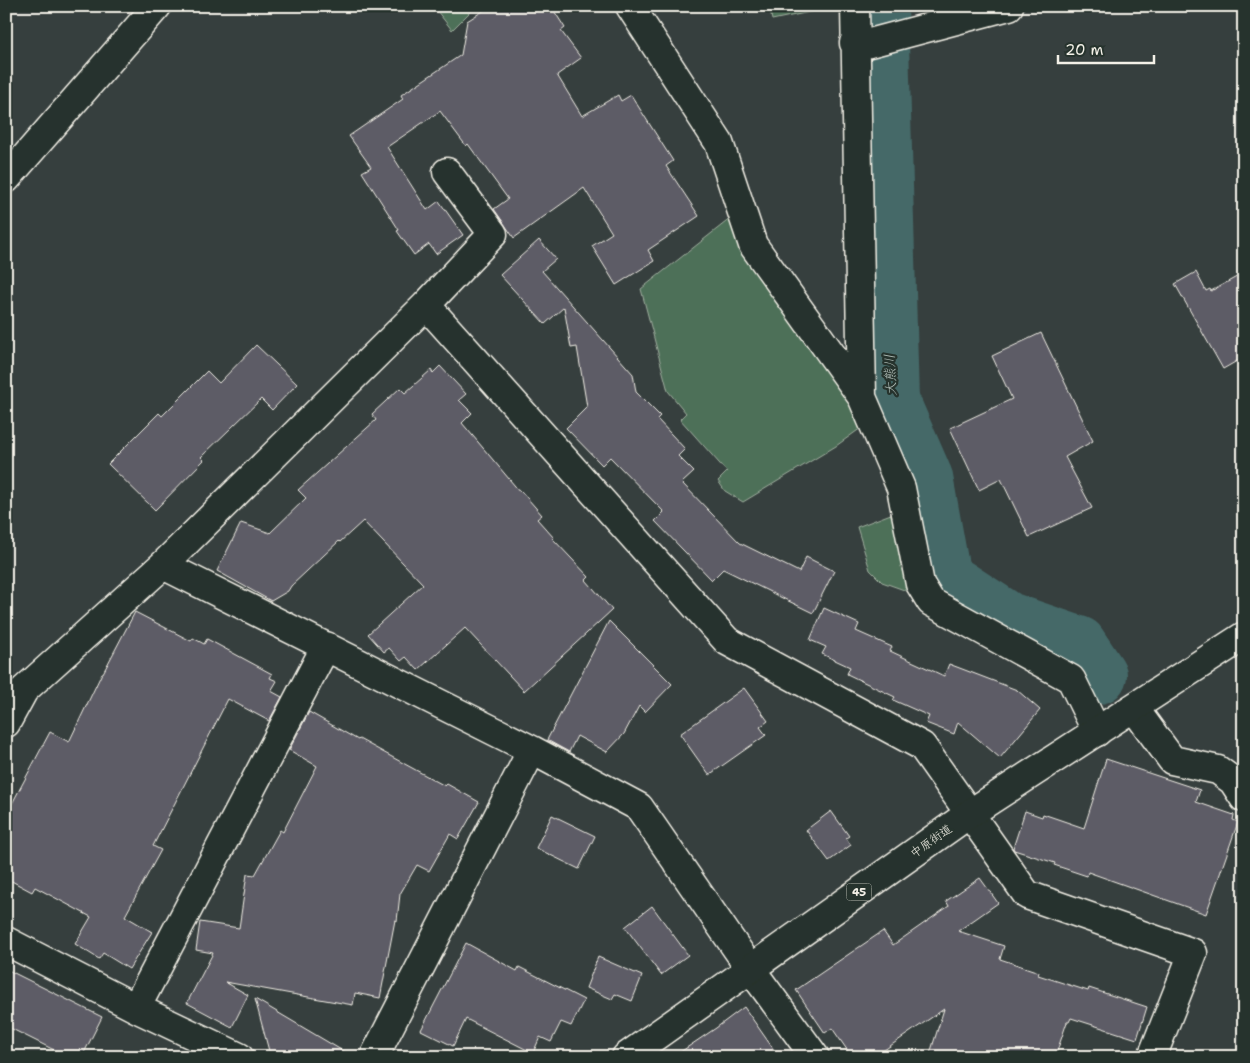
<svg xmlns="http://www.w3.org/2000/svg" width="1250" height="1063" viewBox="0 0 1250 1063" font-family="'Shantell Sans','Klee One',sans-serif">
	<rect width="100%" height="100%" fill="#363f3e"/>
	<filter id="ink" filterUnits="userSpaceOnUse"><feTurbulence type="fractalNoise" baseFrequency=".02" numOctaves="2"/><feDisplacementMap in="SourceGraphic" scale="10" xChannelSelector="R" yChannelSelector="G"/><feConvolveMatrix kernelMatrix="1 2 1 2 8 2 1 2 1" color-interpolation-filters="sRGB"/></filter>
	<g filter="url(#ink)">
		<!-- green -->
		<path fill="#4e6f59" stroke="#a1b0a0" d="M 433,6 L 476,6 L 452,30 Z
			M 769,6 L 838,6 L 772,20 Z
			M 731,218 L 851,403 L 861,428 L 836,446 L 743,502 L 725,491 L 718,481 L 727,472 L 680,419 L 686,413 L 668,391 L 641,289 Z
			M 896,512 L 907,591 L 882,582 L 870,570 L 857,527 Z"/>
		<g fill="none" stroke-linecap="round" stroke-linejoin="round">
			<!-- river -->
			<path stroke="#446968" stroke-width="58" d="M 879,6 L 890,400 L 924,478 L 942,578 L 1008,621 L 1078,645 L 1098,675"/>
		</g>
		<!-- building -->
		<path fill="#5d5b66" stroke="#f4f1e8" d="M 491,6 L 551,6 L 565,28 L 561,31 L 581,58 L 557,75 L 582,116 L 618,95 L 621,101 L 631,95 L 673,161 L 666,166 L 699,216 L 648,250 L 654,261 L 616,285 L 592,246 L 612,233 L 584,188 L 514,238 L 494,209 L 508,199 L 468,144 L 466,146 L 440,111 L 387,147 L 427,210 L 439,201 L 463,235 L 436,254 L 429,244 L 414,255 L 397,231 L 399,230 L 362,172 L 371,167 L 349,136 L 403,99 L 401,95 L 461,55 L 467,21 Z
			M 539,240 L 556,259 L 542,271 L 633,374 L 636,392 L 660,416 L 657,419 L 685,449 L 678,456 L 694,472 L 682,483 L 740,543 L 799,572 L 806,557 L 834,571 L 813,613 L 723,569 L 712,580 L 655,521 L 664,512 L 610,457 L 602,465 L 566,428 L 587,407 L 577,347 L 571,348 L 564,307 L 545,324 L 500,275 Z
			M 1196,272 L 1206,291 L 1210,289 L 1211,291 L 1244,273 L 1244,357 L 1223,369 L 1175,284 Z
			M 1041,333 L 1093,441 L 1065,457 L 1092,508 L 1029,537 L 1001,479 L 979,490 L 950,428 L 1012,399 L 992,356 Z
			M 256,345 L 297,384 L 272,410 L 261,399 L 201,457 L 204,460 L 155,510 L 108,464 L 159,413 L 162,416 L 207,371 L 219,383 Z
			M 440,366 L 466,394 L 459,400 L 472,413 L 462,423 L 520,492 L 521,491 L 542,515 L 537,519 L 554,538 L 553,539 L 589,577 L 586,580 L 612,610 L 524,691 L 465,628 L 418,670 L 406,657 L 401,661 L 389,648 L 384,652 L 368,634 L 423,584 L 363,521 L 340,542 L 339,541 L 291,586 L 288,591 L 271,601 L 217,571 L 241,523 L 270,533 L 306,498 L 298,490 L 376,420 L 372,414 L 400,388 L 405,393 L 431,370 L 433,373 Z
			M 824,608 L 859,624 L 856,631 L 892,647 L 890,651 L 944,676 L 949,664 L 1017,690 L 1040,710 L 1000,758 L 958,722 L 954,734 L 926,723 L 929,716 L 893,700 L 895,697 L 847,674 L 850,667 L 822,654 L 826,647 L 810,640 Z
			M 135,612 L 191,641 L 193,638 L 204,644 L 207,639 L 272,674 L 270,678 L 277,681 L 271,691 L 282,697 L 269,721 L 228,699 L 153,846 L 161,850 L 125,916 L 152,932 L 129,969 L 103,953 L 99,959 L 75,944 L 91,917 L 35,887 L 32,892 L 6,878 L 6,815 L 50,732 L 69,742 L 102,673 L 103,673 Z
			M 609,621 L 672,684 L 645,712 L 639,706 L 624,734 L 607,752 L 577,736 L 569,752 L 547,740 Z
			M 744,688 L 768,721 L 760,727 L 766,735 L 709,775 L 680,734 Z
			M 309,712 L 358,740 L 359,739 L 445,786 L 447,784 L 479,802 L 458,839 L 450,834 L 429,871 L 417,865 L 400,894 L 397,921 L 395,920 L 380,998 L 355,993 L 353,1005 L 225,982 L 248,995 L 232,1027 L 187,1003 L 213,953 L 196,950 L 200,922 L 239,928 L 247,874 L 255,875 L 280,830 L 283,832 L 317,766 L 289,750 Z
			M 1106,759 L 1200,790 L 1196,802 L 1234,815 L 1233,820 L 1238,822 L 1206,914 L 1088,872 L 1087,876 L 1054,865 L 1055,863 L 1014,850 L 1013,848 L 1025,811 L 1042,817 L 1043,814 L 1084,828 Z
			M 831,811 L 849,836 L 846,838 L 851,845 L 829,861 L 806,830 Z
			M 552,815 L 595,836 L 579,869 L 536,848 Z
			M 980,878 L 998,903 L 958,931 L 1004,946 L 1000,959 L 1039,972 L 1038,975 L 1088,991 L 1089,988 L 1147,1007 L 1137,1039 L 1071,1018 L 1069,1022 L 1067,1022 L 1055,1057 L 929,1057 L 944,1009 L 874,1057 L 852,1057 L 832,1028 L 825,1033 L 796,990 L 883,931 L 893,945 L 949,906 L 946,901 Z
			M 652,906 L 688,955 L 661,975 L 625,927 Z
			M 466,943 L 517,971 L 519,967 L 584,1000 L 571,1026 L 561,1022 L 551,1042 L 540,1037 L 533,1053 L 466,1019 L 453,1046 L 421,1030 Z
			M 598,957 L 642,976 L 632,1001 L 615,994 L 612,999 L 586,988 Z
			M 6,969 L 102,1017 L 82,1057 L 68,1057 L 6,1026 Z
			M 255,999 L 353,1057 L 281,1057 L 269,1051 Z
			M 744,1007 L 779,1057 L 673,1057 L 716,1028 Z"/>
		<g fill="none" stroke-linecap="round" stroke-linejoin="round">
			<defs>
				<path id="minor" d="M 630,6 L 719,143 L 753,245 L 862,397 L 901,488 L 920,584 L 931,602 L 1071,679 L 1097,732
					M 855,6 L 862,397
					M 854,43 L 866,44 L 1009,6
					M 6,179 L 157,6
					M 426,305 L 493,234 L 447,172
					M 163,565 L 532,750 L 639,807 L 750,968 L 815,1057
					M 1134,708 L 1172,760 L 1218,770 L 1233,781 L 1244,798
					M 6,723 L 24,690 L 163,565 L 426,305 L 727,641 L 922,746 L 1027,895 L 1193,953 L 1152,1057
					M 6,941 L 136,1008 L 239,1057
					M 136,1008 L 326,646
					M 374,1057 L 532,750"/>
				<path id="primary" d="M 626,1057 L 969,814 L 1244,636"/>
			</defs>
			<!-- minor casing -->
			<use href="#minor" stroke="#f4f1e8" stroke-width="31"/>
			<!-- primary casing -->
			<use href="#primary" stroke="#f4f1e8" stroke-width="31"/>
			<!-- minor -->
			<use href="#minor" stroke="#26332d" stroke-width="28"/>
			<!-- primary -->
			<use href="#primary" stroke="#26332d" stroke-width="28"/>
		</g>
	</g>
	<g text-anchor="middle" dominant-baseline="central" stroke-width="4.5" stroke-linejoin="round" paint-order="stroke">
		<!-- shield labels -->
		<rect fill="#26332d" stroke="#b6b8b0" stroke-width="1" x="846.5" y="883.5" width="25" height="17" rx="4"/>
		<g font-size="11" font-weight="bold" fill="#f4f1e8">
			<text x="859" y="892">45</text>
		</g>
		<!-- street labels -->
		<g font-size="12" fill="#f4f1e8" stroke="#26332d">
			<text transform="translate(931 841) rotate(-35)">中原街道</text>
		</g>
		<!-- water labels -->
		<g font-size="14" font-style="italic" fill="#aebbb5" stroke="#26332d">
			<text transform="translate(890 375) rotate(-93)">大熊川</text>
		</g>
	</g>
	<!-- margin -->
	<rect width="1250" height="1063" fill="none" stroke="#26332d" stroke-width="25"/>
	<rect x="12" y="12" width="1225" height="1038" fill="none" stroke="#f4f1e8" stroke-width="2" filter="url(#ink)"/>
	<!-- scale -->
	<path d="M1058 55v8h96v-8" fill="none" stroke="#f4f1e8" stroke-width="2.5"/>
	<text x="1065" y="55" font-size="15" fill="#f4f1e8" stroke="#26332d" stroke-width="4" paint-order="stroke">20 m</text>
</svg>
